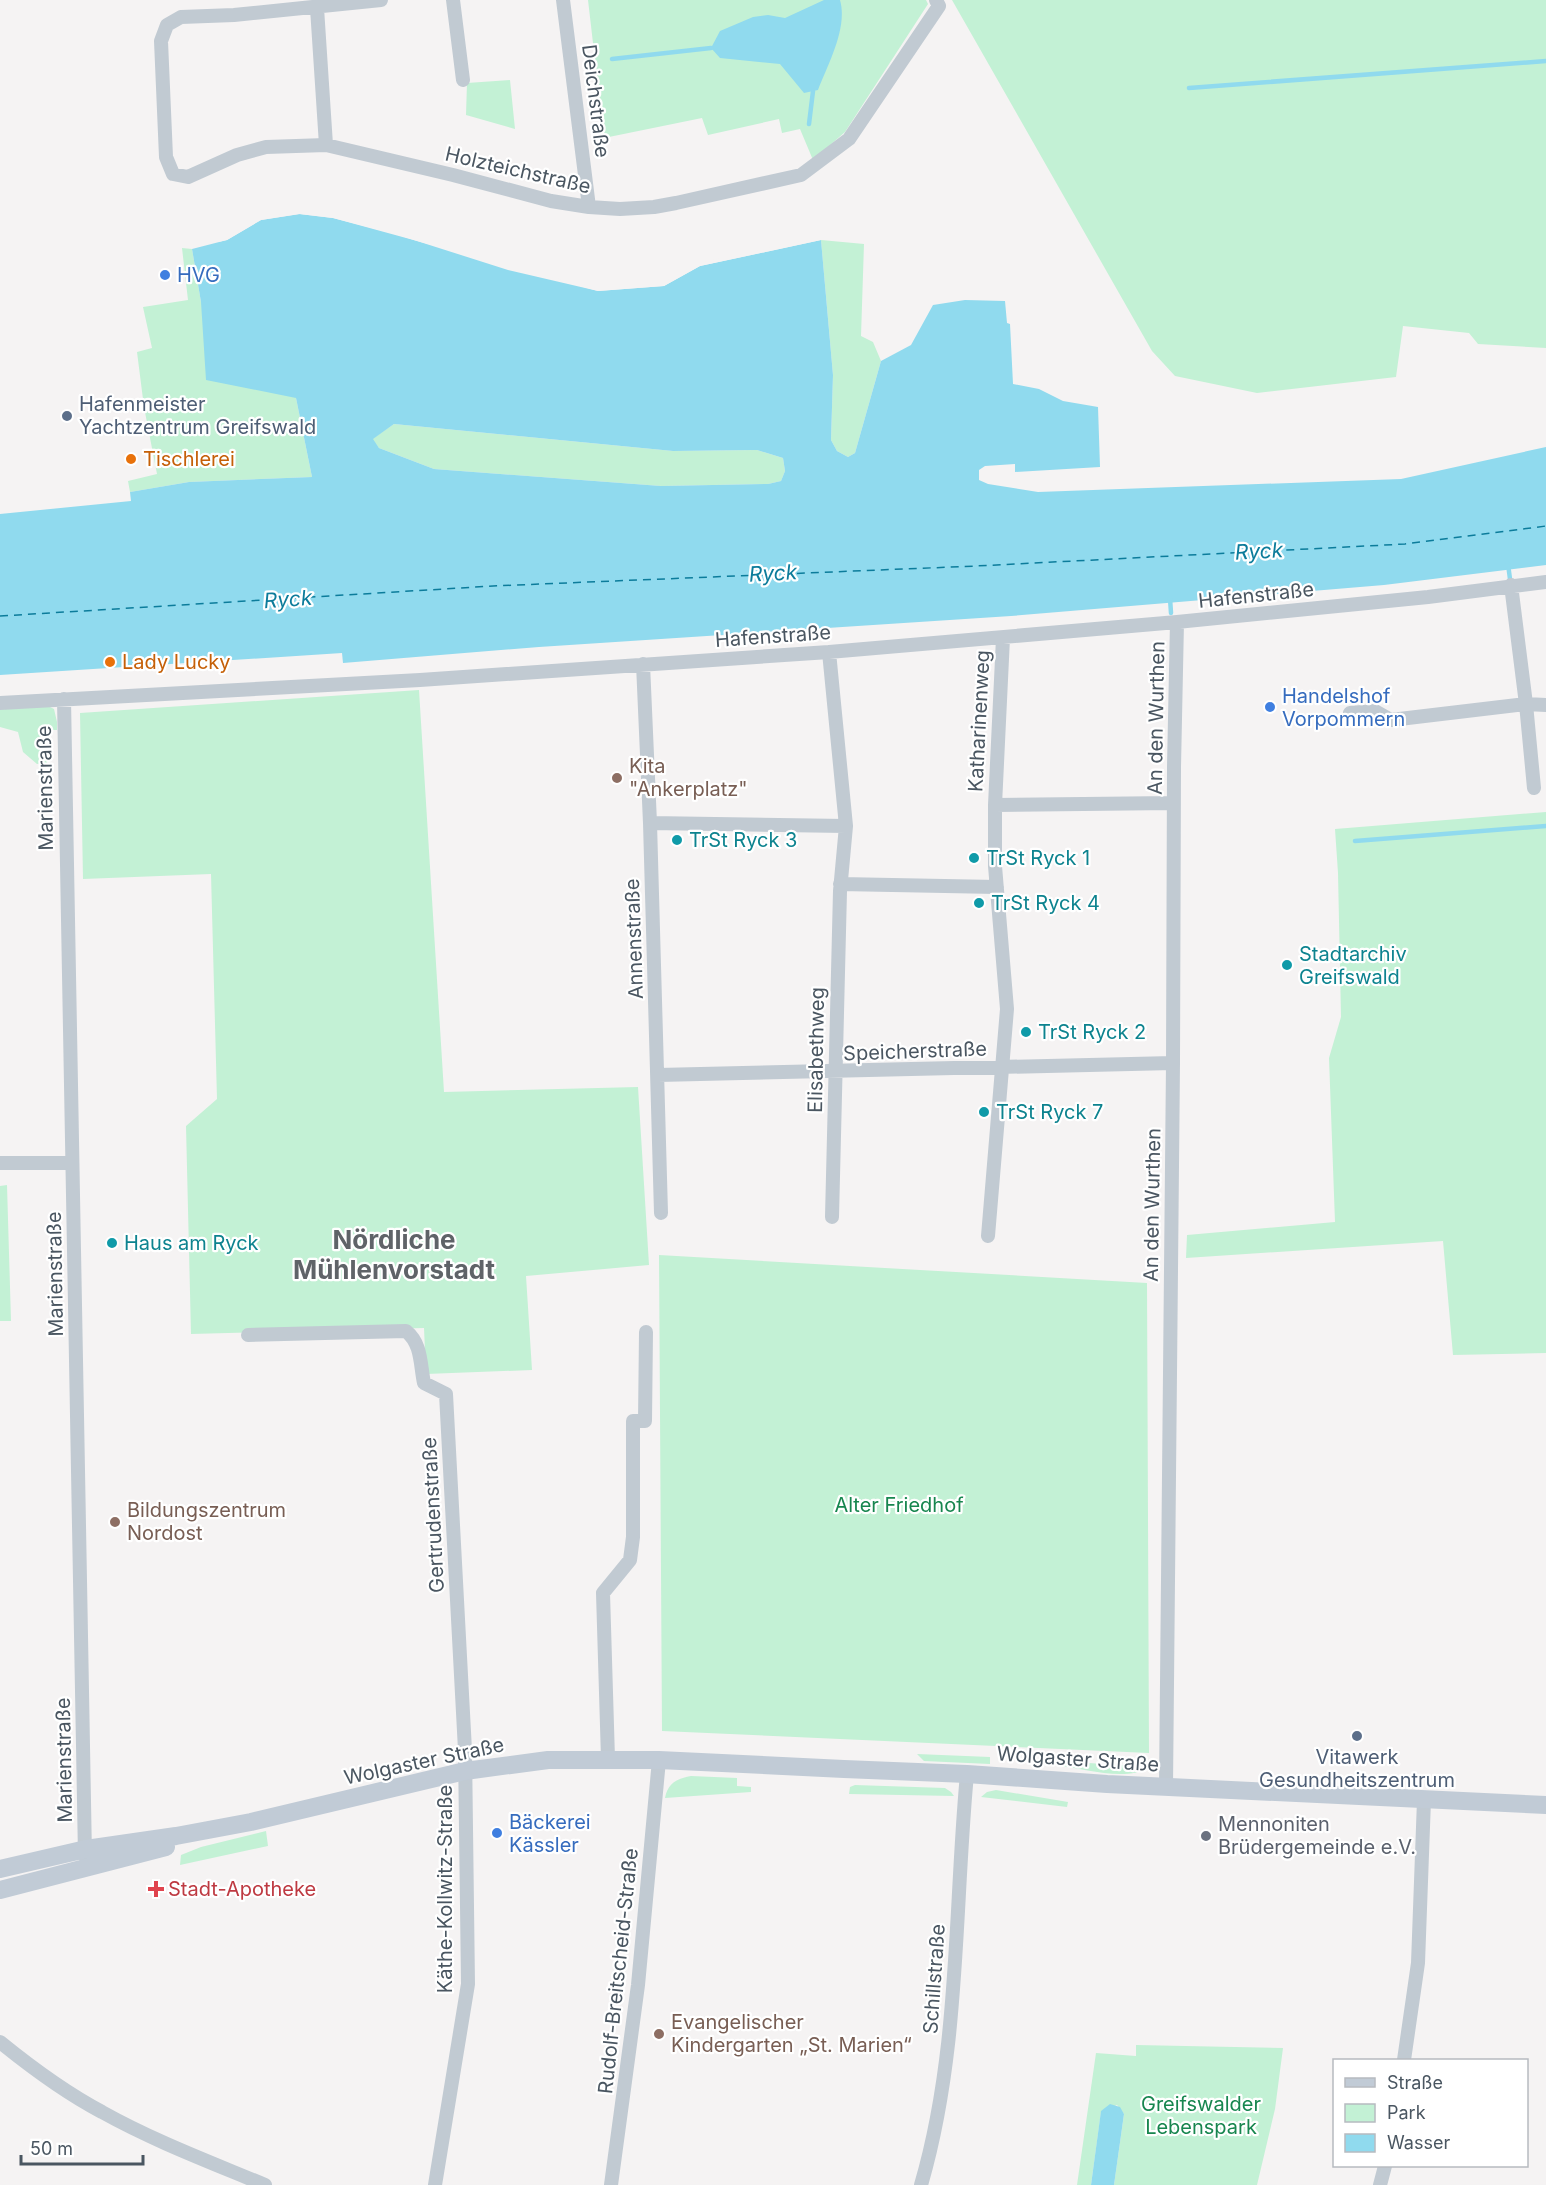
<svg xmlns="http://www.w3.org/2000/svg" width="1546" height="2185" viewBox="0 0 1546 2185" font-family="Inter,sans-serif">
	<rect width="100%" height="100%" fill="#f5f3f3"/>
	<!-- green -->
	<path fill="#c3f1d5" d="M 588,0 L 926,0 L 928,4 L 845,132 L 813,160 L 800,129 L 782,133 L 779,119 L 708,135 L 702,118 L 604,138 Z
		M 952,0 L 1546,0 L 1546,348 L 1478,344 L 1469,333 L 1403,326 L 1396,377 L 1257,393 L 1175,376 L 1152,351 Z
		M 510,80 L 515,129 L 466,115 L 467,83 Z
		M 821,240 L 864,244 L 861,336 L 873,342 L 881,361 L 855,453 L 848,457 L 837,451 L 831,440 L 833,375 Z
		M 182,248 L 192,249 L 201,302 L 296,398 L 312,477 L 189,482 L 130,492 L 128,481 L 157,474 L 144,407 L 137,352 L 152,348 L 143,307 L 188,300 Z
		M 394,424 L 673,451 L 757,450 L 783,458 L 785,471 L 781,481 L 768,484 L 661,486 L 434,469 L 379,448 L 372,439 Z
		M 419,690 L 444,1092 L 638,1087 L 649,1265 L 526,1276 L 532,1370 L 426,1374 L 424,1328 L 191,1334 L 186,1126 L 217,1099 L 211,874 L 83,879 L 80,713 Z
		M 46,705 L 54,709 L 57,722 L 57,730 L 45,730 L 47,763 L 37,764 L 23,752 L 18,732 L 0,727 L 0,708 Z
		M 1546,812 L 1546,1353 L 1453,1355 L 1443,1241 L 1186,1258 L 1187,1235 L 1335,1222 L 1329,1058 L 1341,1017 L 1338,873 L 1335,829 Z
		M 7,1185 L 11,1321 L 0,1321 L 0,1186 Z
		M 659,1255 L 1147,1283 L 1149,1753 L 662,1731 Z
		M 917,1754 L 990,1757 L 990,1764 L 924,1761 Z
		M 1058,1761 L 1150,1767 C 1126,1782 1085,1769 1057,1765 Z
		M 691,1776 L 737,1778 L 737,1786 L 751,1787 L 751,1792 L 665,1798 C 668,1783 676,1779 691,1776 Z
		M 855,1785 L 945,1788 L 951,1792 L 954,1796 L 849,1794 L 850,1787 Z
		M 996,1790 L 1068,1802 L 1067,1807 L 981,1797 L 987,1792 Z
		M 266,1831 L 268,1846 L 180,1865 L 181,1855 L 201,1847 Z
		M 1136,2045 L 1283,2048 L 1275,2109 L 1257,2185 L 1114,2185 L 1124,2114 L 1117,2105 L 1101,2112 L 1091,2185 L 1077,2185 L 1096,2053 L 1136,2056 Z"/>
	<!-- water -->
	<path fill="#90daee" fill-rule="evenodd" d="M 824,0 L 840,0 C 848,28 828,64 818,90 L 804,93 L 780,64 L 720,58 L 711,48 L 720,31 L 753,17 L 768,15 L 785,18 Z
		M 299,214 L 333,218 L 395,234 L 508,270 L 598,291 L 664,286 L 700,266 L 821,240 L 833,375 L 831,440 L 837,451 L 848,457 L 855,453 L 881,361 L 911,345 L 933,305 L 965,300 L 1005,301 L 1007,323 L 1010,324 L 1013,384 L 1039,389 L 1063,401 L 1098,407 L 1100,467 L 1015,472 L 1015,464 L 985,466 L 979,470 L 979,480 L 988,484 L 1038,492 L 1401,479 L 1546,447 L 1546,565 L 1384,585 L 1011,616 L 539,647 L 343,663 L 342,653 L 0,675 L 0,514 L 131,501 L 130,492 L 189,482 L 312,477 L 296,398 L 206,380 L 201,302 L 192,249 L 227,240 L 261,220 ZM 394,424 L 673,451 L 757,450 L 783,458 L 785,471 L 781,481 L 768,484 L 661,486 L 434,469 L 379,448 L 373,439 Z
		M 1110,2104 L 1120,2107 L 1124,2114 L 1114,2185 L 1091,2185 L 1101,2111 Z"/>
	<!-- pier -->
	<path fill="#f5f3f3" d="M 300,211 L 334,215 L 396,231 L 494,262 L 333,218 L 300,214 L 261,220 L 227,240 L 218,242 L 217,240 L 225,237 L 260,217 Z
		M 821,237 L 821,240 L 700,266 L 664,286 L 598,291 L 521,270 L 598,288 L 663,283 L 699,263 Z"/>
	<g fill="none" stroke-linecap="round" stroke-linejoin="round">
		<!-- stream -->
		<path stroke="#90daee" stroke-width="4.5" d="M 612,59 L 711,48
			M 1189,88 L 1546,61
			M 809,124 L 813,91
			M 1508,564 L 1510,579
			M 1170,598 L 1171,613
			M 1355,841 L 1546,826"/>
		<!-- ferry -->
		<path stroke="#0c7c9b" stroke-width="1.5" stroke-dasharray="8 6" stroke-linecap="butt" d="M 0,616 L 493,586 L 976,566 L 1405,544 L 1546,526"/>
		<!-- minor -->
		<path stroke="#c1cad2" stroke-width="14" d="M 381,0 L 234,15 L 181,17 L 167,25 L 161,41 L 166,157 L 173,174 L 188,177 L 237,155 L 266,147 L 326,145 L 453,175 L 551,201 L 589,207 L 620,209 L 654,207 L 676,203 L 801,175 L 849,139 L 939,6 L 936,0
			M 453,0 L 463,80
			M 563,0 L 589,207
			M 317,8 L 326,145
			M 1511,585 L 1526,704 L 1546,705
			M 829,652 L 846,826 L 840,891 L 832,1217
			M 643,664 L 650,823 L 661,1213
			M 64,699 L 85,1856
			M 0,703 L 420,680 L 829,652 L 1177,622 L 1428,597 L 1546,582
			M 1350,713 L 1375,711 L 1391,720 L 1526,704 L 1534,788
			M 995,805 L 1173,803
			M 650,823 L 846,826
			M 840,884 L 997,887
			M 658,1075 L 1173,1063
			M 0,1163 L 72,1163
			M 988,1236 L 1007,1009 L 995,866 L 995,805 L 1003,638
			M 248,1335 L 406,1331 C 422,1344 420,1364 424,1383 L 446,1394 L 465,1750 L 468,1984 L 435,2185
			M 608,1759 L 603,1593 L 630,1560 L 633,1537 L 633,1421 L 645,1421 L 646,1332
			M 1166,1787 L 1173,1063 L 1174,767 L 1177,622
			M 0,2042 C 32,2068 66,2093 102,2112 C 154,2141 210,2162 265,2185
			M 1404,2060 L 1418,1963 L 1424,1800
			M 611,2185 L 638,1985 L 659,1760
			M 921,2185 C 960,2051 954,1912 967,1774
			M 1380,2185 L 1385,2166"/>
		<!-- secondary -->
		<path stroke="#c1cbd6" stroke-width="18" d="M 0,1869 L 86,1849 L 176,1836 L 251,1822 L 465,1771 L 548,1760 L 659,1760 L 844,1769 L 967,1774 L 1107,1784 L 1546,1805
			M 0,1890 L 166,1847"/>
	</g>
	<!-- markers -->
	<g fill="#3f7fe0" stroke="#fff" stroke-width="2">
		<circle cx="165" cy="275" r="6"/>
		<circle cx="1270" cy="707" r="6"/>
		<circle cx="497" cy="1833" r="6"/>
	</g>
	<g fill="#5c6f8a" stroke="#fff" stroke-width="2">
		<circle cx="67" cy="416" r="6"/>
		<circle cx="1357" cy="1736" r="6"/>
	</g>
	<g fill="#e8710a" stroke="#fff" stroke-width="2">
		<circle cx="131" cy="459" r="6"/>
		<circle cx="110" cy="662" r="6"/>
	</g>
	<g fill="#8d6e63" stroke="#fff" stroke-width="2">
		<circle cx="617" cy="778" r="6"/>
		<circle cx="115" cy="1522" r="6"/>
		<circle cx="659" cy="2034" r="6"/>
	</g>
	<g fill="#0f9aa8" stroke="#fff" stroke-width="2">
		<circle cx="677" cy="840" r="6"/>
		<circle cx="974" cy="858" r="6"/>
		<circle cx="979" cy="903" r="6"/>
		<circle cx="1287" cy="965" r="6"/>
		<circle cx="1026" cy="1032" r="6"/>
		<circle cx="984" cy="1112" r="6"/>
		<circle cx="112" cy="1243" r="6"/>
	</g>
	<circle fill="#6b7280" stroke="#fff" stroke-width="2" cx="1206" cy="1836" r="6"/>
	<path fill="#e0444e" stroke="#fff" stroke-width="2" d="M153 1880h6v6h6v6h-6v6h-6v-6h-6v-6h6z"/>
	<g text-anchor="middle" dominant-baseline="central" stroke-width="4.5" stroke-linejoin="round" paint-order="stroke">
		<!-- street labels -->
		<g font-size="20" fill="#4a5661" stroke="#fff">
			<text transform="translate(596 101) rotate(83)">Deichstraße</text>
			<text transform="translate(518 170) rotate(13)">Holzteichstraße</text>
			<text transform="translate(1256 595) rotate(-6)">Hafenstraße</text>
			<text transform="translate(773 636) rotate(-4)">Hafenstraße</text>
			<text transform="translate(1156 718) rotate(-89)">An den Wurthen</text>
			<text transform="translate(979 721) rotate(-87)">Katharinenweg</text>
			<text transform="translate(45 788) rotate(-91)">Marienstraße</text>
			<text transform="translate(634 939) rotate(-92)">Annenstraße</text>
			<text transform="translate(816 1050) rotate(-89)">Elisabethweg</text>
			<text transform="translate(915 1051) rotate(-2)">Speicherstraße</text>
			<text transform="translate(1152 1205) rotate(-89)">An den Wurthen</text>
			<text transform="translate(55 1274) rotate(-91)">Marienstraße</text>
			<text transform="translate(433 1515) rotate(-93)">Gertrudenstraße</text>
			<text transform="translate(1078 1759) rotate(4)">Wolgaster Straße</text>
			<text transform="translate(64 1760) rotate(-91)">Marienstraße</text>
			<text transform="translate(424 1761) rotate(-12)">Wolgaster Straße</text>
			<text transform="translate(445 1889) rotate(-90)">Käthe-Kollwitz-Straße</text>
			<text transform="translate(618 1971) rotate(-84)">Rudolf-Breitscheid-Straße</text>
			<text transform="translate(934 1979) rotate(-86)">Schillstraße</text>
		</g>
		<!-- shop labels -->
		<g font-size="20" fill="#366cbe" stroke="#fff" text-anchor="start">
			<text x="177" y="275">HVG</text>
			<text x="1282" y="696">Handelshof<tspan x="1282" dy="23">Vorpommern</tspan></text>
			<text x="509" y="1822">Bäckerei<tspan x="509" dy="23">Kässler</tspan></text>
		</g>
		<!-- service labels -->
		<g font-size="20" fill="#4e5e75" stroke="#fff" text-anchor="start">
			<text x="79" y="404">Hafenmeister<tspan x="79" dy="23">Yachtzentrum Greifswald</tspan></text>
			<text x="1357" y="1757" text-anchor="middle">Vitawerk<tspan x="1357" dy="23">Gesundheitszentrum</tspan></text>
		</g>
		<!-- food labels -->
		<g font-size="20" fill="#c56008" stroke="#fff" text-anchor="start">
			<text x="143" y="459">Tischlerei</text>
			<text x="122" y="662">Lady Lucky</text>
		</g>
		<!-- education labels -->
		<g font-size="20" fill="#785e54" stroke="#fff" text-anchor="start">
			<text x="629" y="766">Kita<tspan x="629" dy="23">"Ankerplatz"</tspan></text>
			<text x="127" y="1510">Bildungszentrum<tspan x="127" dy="23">Nordost</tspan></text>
			<text x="671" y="2022">Evangelischer<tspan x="671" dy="23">Kindergarten „St. Marien“</tspan></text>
		</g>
		<!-- culture labels -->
		<g font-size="20" fill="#0d838f" stroke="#fff" text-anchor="start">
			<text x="689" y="840">TrSt Ryck 3</text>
			<text x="986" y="858">TrSt Ryck 1</text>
			<text x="991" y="903">TrSt Ryck 4</text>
			<text x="1299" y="954">Stadtarchiv<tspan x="1299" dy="23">Greifswald</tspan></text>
			<text x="1038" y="1032">TrSt Ryck 2</text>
			<text x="996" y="1112">TrSt Ryck 7</text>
			<text x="124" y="1243">Haus am Ryck</text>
		</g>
		<!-- park labels -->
		<g font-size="20" fill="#17864f" stroke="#fff">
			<text x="899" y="1505">Alter Friedhof</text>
			<text x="1201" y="2104">Greifswalder<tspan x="1201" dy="23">Lebenspark</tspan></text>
		</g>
		<!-- worship labels -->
		<g font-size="20" fill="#5b616d" stroke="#fff" text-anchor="start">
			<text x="1218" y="1824">Mennoniten<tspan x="1218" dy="23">Brüdergemeinde e.V.</tspan></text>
		</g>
		<!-- health labels -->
		<g font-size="20" fill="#be3a42" stroke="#fff" text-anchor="start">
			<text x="168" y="1889">Stadt-Apotheke</text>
		</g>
		<!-- water labels -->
		<g font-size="21" font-style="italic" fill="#0c7c9b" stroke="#fff">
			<text transform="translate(1259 551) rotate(-3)">Ryck</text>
			<text transform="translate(773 573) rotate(-3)">Ryck</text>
			<text transform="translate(288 599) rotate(-4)">Ryck</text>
		</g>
		<!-- district labels -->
		<g font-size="26" font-weight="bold" fill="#5f6368" stroke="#fff">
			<text x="394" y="1239">Nördliche<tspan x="394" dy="30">Mühlenvorstadt</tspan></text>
		</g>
	</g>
	<!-- legend -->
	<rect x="1333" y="2059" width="195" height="108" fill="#ffffff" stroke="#b7bbc0" stroke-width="1.5"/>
	<rect x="1345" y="2078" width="30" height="9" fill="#c1cbd6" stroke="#b7bbc0" stroke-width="1.5"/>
	<text x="1387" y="2089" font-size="18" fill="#4a5661">Straße</text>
	<rect x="1345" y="2104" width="30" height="18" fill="#c3f1d5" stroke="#b7bbc0" stroke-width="1.5"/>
	<text x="1387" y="2119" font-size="18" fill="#4a5661">Park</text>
	<rect x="1345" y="2134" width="30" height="18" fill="#90daee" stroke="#b7bbc0" stroke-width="1.5"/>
	<text x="1387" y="2149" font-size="18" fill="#4a5661">Wasser</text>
	<!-- scale -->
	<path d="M21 2155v9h122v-9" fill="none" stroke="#4a5661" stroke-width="3"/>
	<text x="30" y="2155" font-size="18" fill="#4a5661" stroke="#ffffff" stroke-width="4.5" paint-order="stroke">50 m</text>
</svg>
